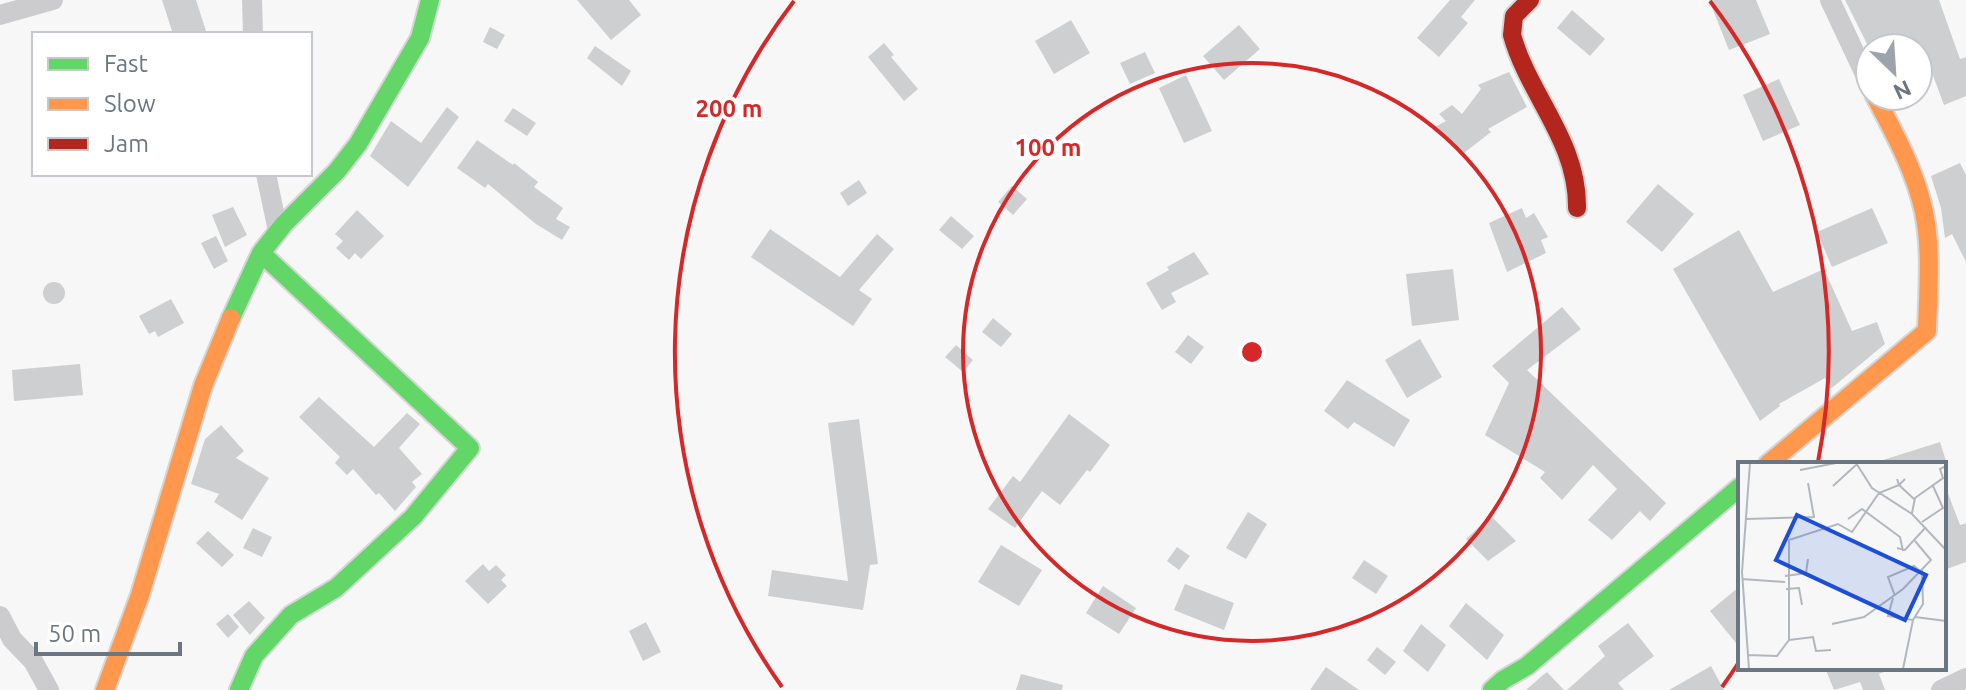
<svg xmlns="http://www.w3.org/2000/svg" width="1966" height="690" viewBox="0 0 1966 690" font-family="Ubuntu,sans-serif">
	<rect width="100%" height="100%" fill="#f7f7f7"/>
	<!-- building -->
	<path fill="#cecfd0" d="M 162,0 L 196,0 L 206,31 L 173,34 Z
		M 577,0 L 629,0 L 641,15 L 611,40 Z
		M 1450,0 L 1475,0 L 1461,17 L 1468,23 L 1439,57 L 1417,38 Z
		M 1709,0 L 1756,0 L 1770,34 L 1729,50 Z
		M 1845,0 L 1939,0 L 1960,59 L 1966,57 L 1966,96 L 1944,105 L 1928,62 L 1922,64 L 1918,48 L 1869,48 Z
		M 1572,10 L 1605,39 L 1590,56 L 1557,28 Z
		M 1071,20 L 1090,53 L 1054,74 L 1035,41 Z
		M 1239,25 L 1260,49 L 1224,80 L 1203,56 Z
		M 490,27 L 505,35 L 497,49 L 483,42 Z
		M 884,43 L 894,55 L 891,57 L 918,89 L 904,101 L 868,57 Z
		M 595,46 L 631,71 L 622,86 L 587,58 Z
		M 1145,52 L 1155,73 L 1130,84 L 1120,63 Z
		M 1509,72 L 1527,107 L 1488,129 L 1491,132 L 1464,153 L 1433,128 L 1446,121 L 1439,114 L 1452,105 L 1462,114 L 1481,89 L 1478,85 Z
		M 1186,75 L 1212,131 L 1184,143 L 1159,88 Z
		M 1779,79 L 1800,125 L 1763,141 L 1743,95 Z
		M 447,107 L 459,117 L 408,187 L 370,156 L 391,121 L 421,143 Z
		M 513,108 L 536,123 L 527,136 L 504,121 Z
		M 477,140 L 513,165 L 514,163 L 538,182 L 534,187 L 563,208 L 556,219 L 570,227 L 562,240 L 536,224 L 488,184 L 485,188 L 457,168 Z
		M 1960,163 L 1966,175 L 1966,262 L 1952,234 L 1945,238 L 1941,208 L 1931,176 Z
		M 859,180 L 867,193 L 848,206 L 840,193 Z
		M 1658,184 L 1694,214 L 1662,252 L 1626,222 Z
		M 1012,186 L 1027,199 L 1013,215 L 998,202 Z
		M 233,207 L 247,235 L 225,247 L 212,215 Z
		M 1522,208 L 1526,218 L 1534,213 L 1548,237 L 1541,240 L 1546,253 L 1507,272 L 1489,223 Z
		M 1872,208 L 1888,243 L 1832,267 L 1817,232 Z
		M 357,210 L 384,236 L 361,259 L 355,253 L 349,260 L 336,248 L 343,241 L 335,234 Z
		M 951,216 L 974,236 L 962,249 L 939,230 Z
		M 770,229 L 840,277 L 877,234 L 894,249 L 859,290 L 872,299 L 853,326 L 751,257 Z
		M 1739,230 L 1773,292 L 1824,269 L 1852,331 L 1877,322 L 1885,344 L 1833,387 L 1829,389 L 1825,378 L 1779,404 L 1780,406 L 1760,421 L 1673,269 Z
		M 216,236 L 228,261 L 214,269 L 201,243 Z
		M 1194,252 L 1209,274 L 1171,293 L 1176,302 L 1162,310 L 1146,283 L 1169,270 L 1167,267 Z
		M 1453,269 L 1459,320 L 1412,326 L 1406,274 Z
		M43 293a11 11 0 1 1 22 0a11 11 0 1 1-22 0Z
		M 171,299 L 184,323 L 158,337 L 155,331 L 149,334 L 139,316 Z
		M 1562,307 L 1581,329 L 1527,370 L 1666,503 L 1650,521 L 1640,511 L 1612,540 L 1588,520 L 1617,489 L 1593,465 L 1562,500 L 1540,478 L 1545,472 L 1485,435 L 1509,383 L 1492,366 Z
		M 993,318 L 1012,334 L 1001,347 L 982,332 Z
		M 1188,335 L 1204,347 L 1191,364 L 1175,352 Z
		M 1420,339 L 1442,377 L 1407,398 L 1385,360 Z
		M 956,345 L 973,360 L 963,372 L 945,357 Z
		M 80,364 L 83,395 L 14,401 L 12,370 Z
		M 1347,380 L 1410,420 L 1394,447 L 1354,422 L 1348,429 L 1324,411 Z
		M 319,397 L 374,447 L 407,413 L 420,424 L 399,448 L 422,474 L 412,482 L 416,487 L 395,511 L 379,493 L 376,495 L 353,469 L 347,475 L 335,463 L 340,457 L 299,417 Z
		M 1069,414 L 1110,445 L 1090,472 L 1087,470 L 1060,505 L 1042,491 L 1015,528 L 988,509 L 1013,476 L 1020,482 Z
		M 859,419 L 878,564 L 870,565 L 863,610 L 768,596 L 772,570 L 848,581 L 828,423 Z
		M 221,425 L 244,451 L 236,458 L 269,478 L 242,520 L 214,502 L 219,494 L 191,484 L 205,439 Z
		M 1940,442 L 1947,464 L 1881,464 L 1880,461 Z
		M 1944,488 L 1946,488 L 1960,525 L 1966,523 L 1966,562 L 1944,570 Z
		M 1248,512 L 1267,524 L 1246,559 L 1226,548 Z
		M 1491,516 L 1516,541 L 1488,561 L 1466,539 Z
		M 253,528 L 272,537 L 262,557 L 243,548 Z
		M 208,531 L 234,555 L 222,567 L 196,543 Z
		M 1001,545 L 1042,570 L 1019,606 L 978,582 Z
		M 1177,547 L 1190,556 L 1179,570 L 1167,561 Z
		M 1364,560 L 1388,576 L 1376,594 L 1352,578 Z
		M 483,564 L 489,571 L 496,565 L 506,575 L 501,580 L 507,586 L 488,604 L 465,581 Z
		M 1185,584 L 1234,603 L 1224,630 L 1174,610 Z
		M 1103,586 L 1136,608 L 1119,634 L 1086,613 Z
		M 1740,586 L 1740,648 L 1710,611 Z
		M 249,601 L 265,618 L 250,635 L 233,615 Z
		M 1466,603 L 1504,635 L 1487,660 L 1449,626 Z
		M 228,614 L 239,627 L 228,638 L 216,624 Z
		M 646,622 L 661,652 L 643,661 L 629,631 Z
		M 1628,623 L 1654,656 L 1618,683 L 1624,690 L 1567,690 L 1605,656 L 1598,646 Z
		M 1421,624 L 1446,645 L 1428,672 L 1403,651 Z
		M 1377,647 L 1396,662 L 1385,675 L 1367,660 Z
		M 1711,666 L 1724,690 L 1669,690 Z
		M 1326,667 L 1359,690 L 1310,690 Z
		M 1825,668 L 1893,668 L 1879,674 L 1885,690 L 1863,690 L 1860,682 L 1834,690 Z
		M 1547,672 L 1564,690 L 1526,690 L 1543,675 Z
		M 1021,674 L 1063,685 L 1062,690 L 1016,690 Z"/>
	<g fill="none" stroke-linecap="round" stroke-linejoin="round">
		<defs>
			<path id="fast" d="M 231,318 L 261,253 L 284,224 L 337,171 L 358,144 L 420,38 L 430,0
				M 239,690 L 254,656 L 291,615 L 336,588 L 413,517 L 470,448 L 261,253
				M 1492,690 L 1503,680 L 1527,666 L 1740,487"/>
			<path id="slow" d="M 1768,464 L 1927,331 C 1928,291 1932,251 1924,212 C 1915,170 1894,133 1875,96
				M 105,690 L 140,595 L 203,386 L 231,318"/>
			<path id="jam" d="M 1530,0 L 1514,16 L 1512,35 C 1529,96 1578,141 1577,208"/>
		</defs>
		<!-- fast casing -->
		<use href="#fast" stroke="#d4d5d5" stroke-width="22"/>
		<!-- slow casing -->
		<use href="#slow" stroke="#d4d5d5" stroke-width="22"/>
		<!-- jam casing -->
		<use href="#jam" stroke="#d4d5d5" stroke-width="22"/>
		<!-- street -->
		<path stroke="#ccccce" stroke-width="20" d="M 252,0 L 253,34
			M 1830,0 L 1870,85
			M 0,15 L 53,0
			M 266,174 L 278,231
			M 0,616 L 12,639 L 33,661 L 49,690
			M 1941,690 L 1966,678"/>
		<!-- fast -->
		<use href="#fast" stroke="#63d668" stroke-width="18"/>
		<!-- slow -->
		<use href="#slow" stroke="#ff974d" stroke-width="18"/>
		<!-- jam -->
		<use href="#jam" stroke="#b3261e" stroke-width="18"/>
	</g>
	<!-- distance rings -->
	<g fill="none" stroke="#d62828" stroke-width="4">
		<circle cx="1252" cy="352" r="289"/>
		<path d="M1739 662A577 577 0 0 1 1722 687M782 687A577 577 0 0 1 794 1M1710 1A577 577 0 0 1 1818 462"/>
	</g>
	<!-- overview -->
	<g transform="translate(1738 462)">
		<rect width="208" height="208" fill="#f7f7f7"/>
		<path fill="none" stroke="#b2b7be" stroke-width="2" d="M 118,1 L 134,26 L 174,52 L 208,88M 62,8 L 98,1M 167,17 L 161,23 L 176,37M 95,24 L 119,2M 174,51 L 177,36 L 205,16 L 202,7 L 208,4M 8,57 L 76,55 L 70,21M 110,57 L 124,47 L 162,75 L 165,89M 184,60 L 205,46 L 195,24M 159,86 L 167,88 L 188,65M 47,114 L 68,111 L 70,97M 4,117 L 47,120M 48,127 L 61,126 L 64,143M 157,134 L 150,115 L 176,104 L 182,109M 155,136 L 150,154 L 175,158M 177,155 L 208,159M 94,162 L 126,155 L 165,127 L 193,98 L 177,79M 51,178 L 75,175 L 78,189 L 93,188M 10,193 L 39,194 L 51,178 L 51,78 L 100,62 L 114,70 L 141,31 L 161,23 L 159,17M 11,207 L 4,110 L 12,1M 165,207 L 175,158 L 185,142 L 184,108"/>
		<path fill="#1d4ed8" fill-opacity="0.15" stroke="#1d4ed8" stroke-width="4" d="M 59,53 L 188,113 L 167,158 L 38,98 Z"/>
		<rect width="208" height="208" fill="none" stroke="#6b7683" stroke-width="4"/>
	</g>
	<circle cx="1252" cy="352" r="12" fill="#d62828" stroke="#fff" stroke-width="4"/>
	<g font-size="24" text-anchor="middle" font-weight="bold" fill="#d62828" stroke="#fff" stroke-width="8" stroke-linejoin="round" paint-order="stroke">
		<text x="729" y="117">200 m</text>
		<text x="1048" y="156">100 m</text>
	</g>
	<!-- legend -->
	<rect x="32" y="32" width="280" height="144" fill="#ffffff" stroke="#c4c8cd" stroke-width="2"/>
	<rect x="48" y="58" width="40" height="12" fill="#63d668" stroke="#c4c8cd" stroke-width="2"/>
	<text x="104" y="72" font-size="24" fill="#6b7683">Fast</text>
	<rect x="48" y="98" width="40" height="12" fill="#ff974d" stroke="#c4c8cd" stroke-width="2"/>
	<text x="104" y="112" font-size="24" fill="#6b7683">Slow</text>
	<rect x="48" y="138" width="40" height="12" fill="#b3261e" stroke="#c4c8cd" stroke-width="2"/>
	<text x="104" y="152" font-size="24" fill="#6b7683">Jam</text>
	<!-- north arrow -->
	<g transform="translate(1894 72) rotate(155)"><circle r="38" fill="#ffffff" stroke="#c4c8cd" stroke-width="2"/>
	<path d="M0-6L14 30L0 20L-14 30Z" fill="#9ca3ac"/>
	<text y="-12" font-size="22" font-weight="bold" text-anchor="middle" fill="#6b7683">N</text>
	</g>
	<!-- scale -->
	<path d="M36 642v12h144v-12" fill="none" stroke="#6b7683" stroke-width="4"/>
	<text x="48" y="642" font-size="24" fill="#6b7683" stroke="#ffffff" stroke-width="6" paint-order="stroke">50 m</text>
</svg>
